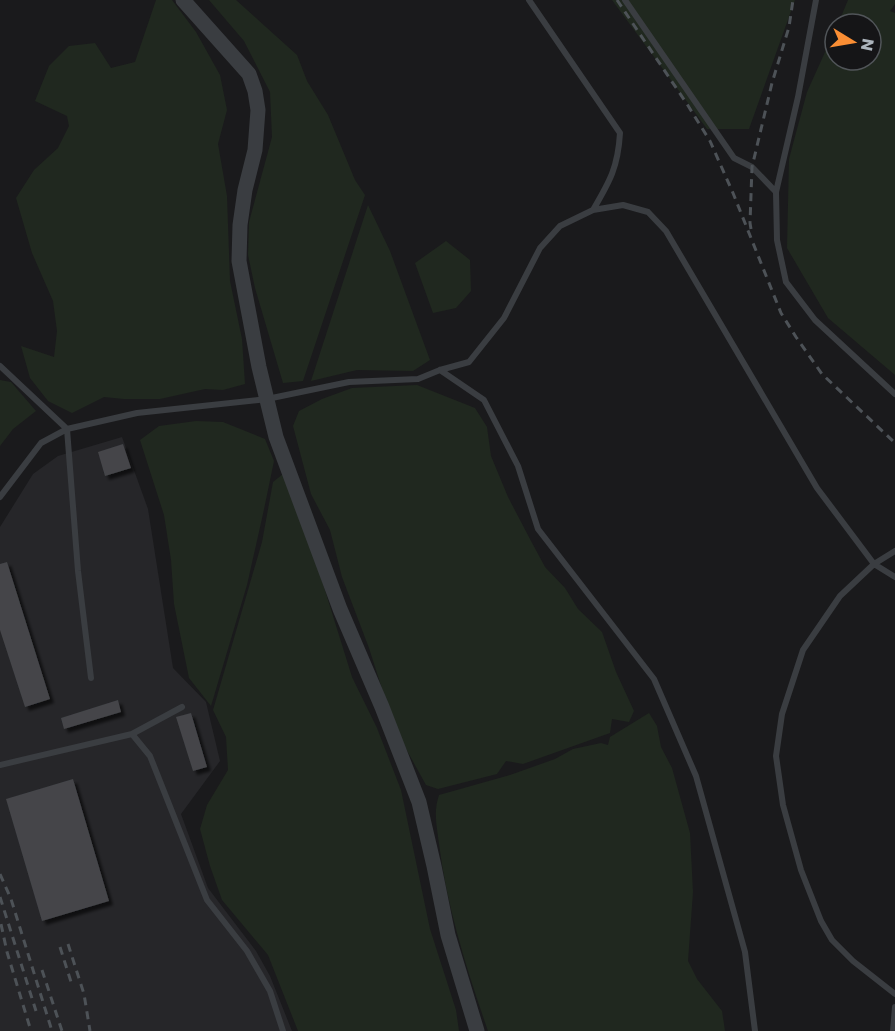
<svg xmlns="http://www.w3.org/2000/svg" width="895" height="1031" viewBox="0 0 895 1031" font-family="Poppins,sans-serif">
	<defs>
		<filter id="shadow"><feDropShadow dx="4" dy="4" stdDeviation="1.5" flood-color="#0009"/></filter>
	</defs>
	<rect width="100%" height="100%" fill="#1a1a1c"/>
	<!-- built -->
	<path fill="#262629" d="M 122,437 L 148,509 L 173,668 L 206,702 L 220,761 L 181,814 L 208,888 L 256,951 L 270,976 L 292,1031 L 0,1031 L 0,527 L 33,474 L 58,456 Z"/>
	<!-- green -->
	<path fill="#20281f" d="M 156,0 L 172,0 L 196,32 L 220,75 L 227,110 L 218,144 L 227,196 L 230,281 L 242,339 L 245,384 L 223,390 L 205,389 L 160,399 L 124,399 L 104,397 L 72,413 L 48,401 L 30,378 L 21,346 L 54,357 L 57,331 L 53,301 L 32,253 L 16,198 L 34,170 L 58,148 L 69,126 L 67,116 L 35,101 L 49,66 L 69,46 L 95,43 L 111,68 L 135,62 Z
		M 209,0 L 236,0 L 297,55 L 307,81 L 328,115 L 355,180 L 365,195 L 303,381 L 283,383 L 255,288 L 248,255 L 249,222 L 272,137 L 270,92 L 244,41 Z
		M 612,0 L 795,0 L 749,129 L 707,129 Z
		M 848,0 L 895,0 L 895,4 L 890,11 L 895,13 L 895,375 L 828,318 L 787,248 L 789,159 L 807,92 L 835,30 L 835,60 L 871,60 L 871,24 L 838,24 Z
		M 368,205 L 390,251 L 430,360 L 413,371 L 357,370 L 311,381 Z
		M 446,241 L 470,260 L 471,291 L 456,308 L 433,313 L 415,263 Z
		M 0,380 L 11,382 L 36,411 L 13,429 L 0,446 Z
		M 417,385 L 475,408 L 487,427 L 491,456 L 508,497 L 531,541 L 545,567 L 565,588 L 578,609 L 602,632 L 616,672 L 634,711 L 629,722 L 612,719 L 610,733 L 523,764 L 506,761 L 497,774 L 438,789 L 426,785 L 405,747 L 392,720 L 369,648 L 342,577 L 330,530 L 311,494 L 293,426 L 299,411 L 322,399 L 352,388 Z
		M 196,421 L 223,422 L 265,439 L 274,461 L 263,514 L 247,585 L 211,706 L 189,678 L 174,604 L 171,560 L 164,515 L 140,440 L 159,426 Z
		M 283,474 L 314,555 L 352,677 L 377,728 L 401,790 L 430,929 L 456,1010 L 459,1031 L 298,1031 L 268,955 L 222,900 L 210,866 L 200,829 L 207,805 L 228,770 L 226,737 L 213,710 L 262,542 L 273,482 Z
		M 649,713 L 657,726 L 661,747 L 672,768 L 690,833 L 693,892 L 688,961 L 697,979 L 722,1011 L 725,1031 L 488,1031 C 467,970 447,908 439,844 C 437,826 433,813 439,795 L 510,775 L 555,759 L 573,749 L 601,743 L 608,745 L 610,737 Z"/>
	<!-- building -->
	<path fill="#444549" filter="url(#shadow)" d="M 123,444 L 131,468 L 105,476 L 98,452 Z
		M 7,562 L 50,699 L 25,707 L 0,630 L 0,564 Z
		M 118,700 L 121,712 L 64,729 L 61,718 Z
		M 191,713 L 207,767 L 193,771 L 176,717 Z
		M 73,779 L 109,901 L 42,921 L 6,799 Z"/>
	<g fill="none" stroke-linecap="round" stroke-linejoin="round">
		<!-- service -->
		<path stroke="#3a3d41" stroke-width="6" d="M 529,0 L 620,133 C 618,167 610,181 593,210
			M 625,0 L 734,158 L 752,167 L 776,192
			M 816,0 L 798,97 L 776,192 L 777,240 L 786,282 L 815,320 L 895,394
			M 0,366 L 67,429 L 78,571 L 91,678
			M 440,370 L 484,400 L 518,466 L 538,529 L 654,679 L 696,776 L 745,952 L 755,1031
			M 0,497 L 41,443 L 67,429 L 137,413 L 267,399 L 349,382 L 418,379 L 440,370 L 469,362 L 504,318 L 540,248 L 560,226 L 593,210 L 623,205 L 648,212 L 666,231 L 817,488 L 874,564 L 895,577
			M 895,551 L 874,564 L 840,596 L 803,650 L 782,714 L 776,756 L 783,805 L 801,870 L 821,921 L 832,940 L 853,961 L 895,994
			M 132,734 L 150,756 L 207,900 L 247,951 L 270,991 L 283,1031
			M 0,765 L 132,734 L 182,707
			M 893,1031 L 895,1007"/>
		<!-- tertiary -->
		<path stroke="#3a3d41" stroke-width="15" d="M 183,0 L 249,74 L 255,91 L 258,110 L 255,150 L 245,190 L 240,225 L 239,261 L 259,367 L 276,437 L 340,609 L 382,707 L 419,802 L 434,866 L 448,935 L 477,1031"/>
		<!-- rail -->
		<path stroke="#4d5257" stroke-width="3" stroke-dasharray="8 6" stroke-linecap="butt" d="M 617,0 L 687,104 L 710,141 L 733,193 L 781,313 L 796,337 L 822,374 L 895,443
			M 751,229 L 750,223 L 752,167 L 772,83 L 789,27 L 793,0
			M 0,874 L 11,899 L 52,1031
			M 0,897 L 36,1011
			M 1,924 L 7,952 L 31,1031
			M 68,944 L 84,994 L 90,1031
			M 60,947 L 72,985
			M 42,970 L 62,1031"/>
	</g>
	<!-- north arrow -->
	<g transform="translate(853 42) rotate(101)"><circle r="28" fill="#151517" stroke="#515559" stroke-width="1.5"/>
	<path d="M0-4.5L10 22L0 15L-10 22Z" fill="#fa8e34"/>
	<text y="-9" font-size="16" font-weight="bold" text-anchor="middle" fill="#acb4bc">N</text>
	</g>
</svg>
